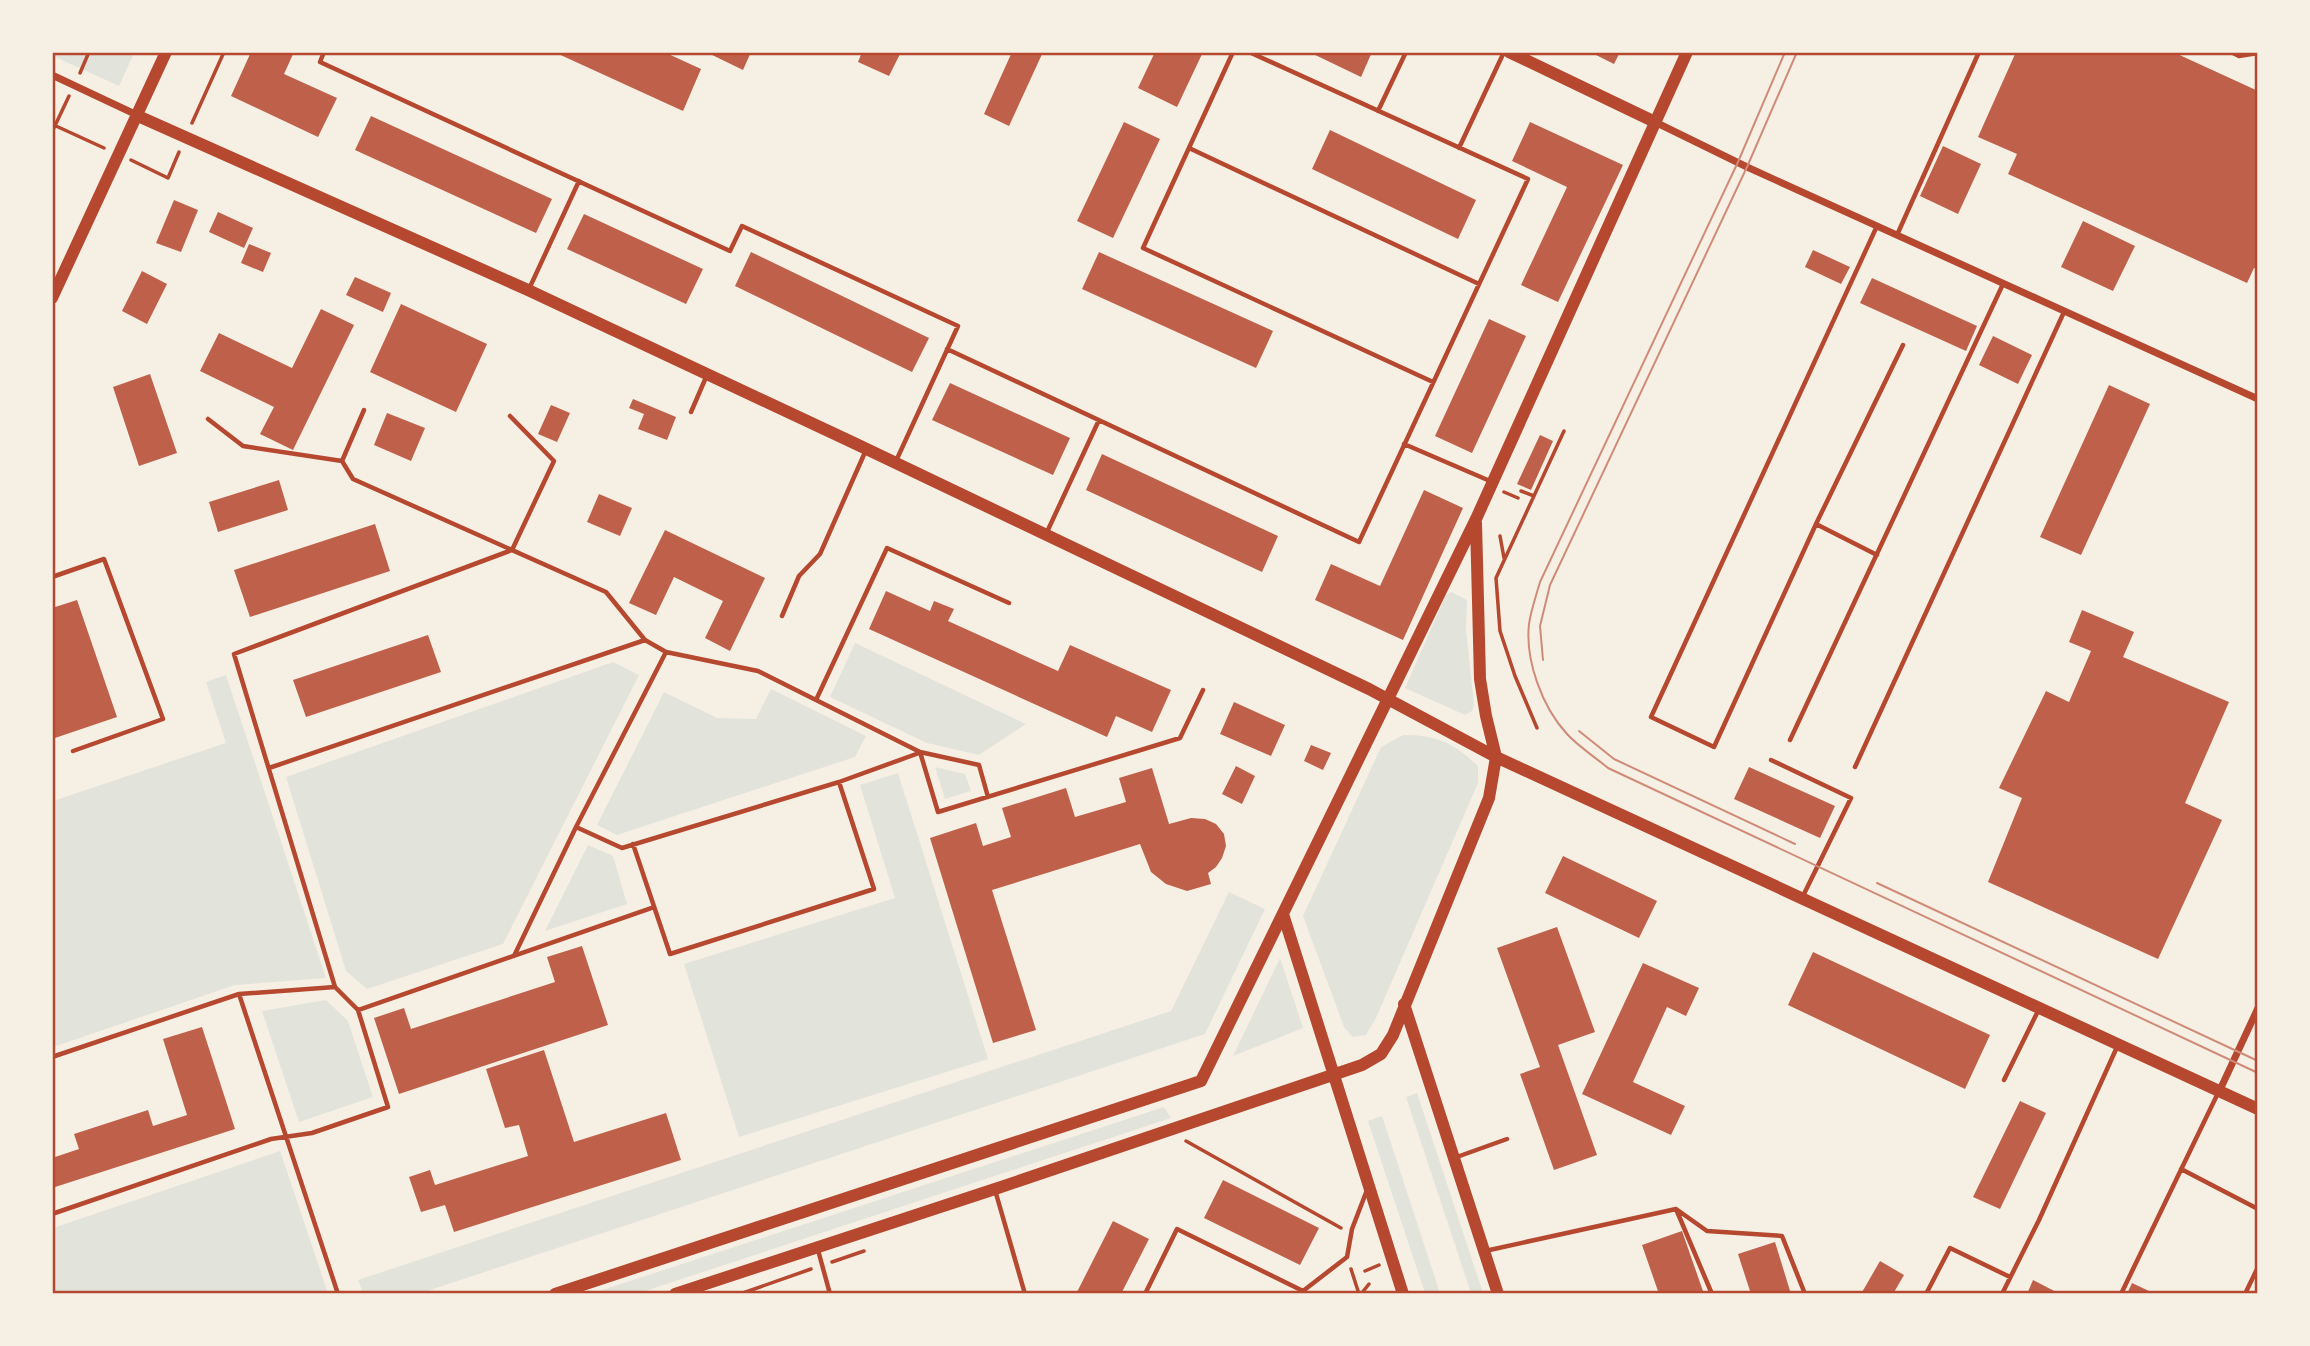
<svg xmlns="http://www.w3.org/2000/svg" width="2310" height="1346" viewBox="0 0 2310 1346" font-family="Raleway,sans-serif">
	<rect width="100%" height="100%" fill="#f6efe4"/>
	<!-- green -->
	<path fill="#e2e4dc" d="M 53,52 L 134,53 L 119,86 L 53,56 Z
		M 1451,592 L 1467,600 L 1466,630 L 1474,705 L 1472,711 L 1465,715 L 1405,688 L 1446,595 Z
		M 855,643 L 1026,724 L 979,755 L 927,743 L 830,697 Z
		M 613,662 L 639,675 L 503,944 L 367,989 L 346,971 L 286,777 Z
		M 226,675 L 326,978 L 235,985 L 53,1047 L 53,801 L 226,743 L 206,682 Z
		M 771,689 L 866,736 L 855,757 L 617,835 L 597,825 L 664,692 L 717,718 L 756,719 Z
		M 1403,735 C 1437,735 1454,743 1478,766 L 1478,783 L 1376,1018 L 1366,1035 L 1353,1037 L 1344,1027 L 1303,916 L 1381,747 Z
		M 935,767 L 965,774 L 971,791 L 945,799 Z
		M 898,773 L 988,1059 L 739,1137 L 684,964 L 895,898 L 860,785 Z
		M 588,845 L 613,856 L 627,904 L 545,931 Z
		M 1229,892 L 1265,909 L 1205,1034 L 421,1293 L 363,1293 L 358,1280 L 1171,1011 Z
		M 1280,958 L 1303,1028 L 1233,1056 Z
		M 326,1000 L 348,1021 L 373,1097 L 299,1122 L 262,1011 Z
		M 1417,1093 L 1483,1293 L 1471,1293 L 1406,1097 Z
		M 1164,1107 L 1171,1118 L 639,1293 L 593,1293 Z
		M 1382,1116 L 1440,1293 L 1425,1293 L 1368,1121 Z
		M 280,1151 L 328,1293 L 53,1293 L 53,1228 Z"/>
	<!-- building -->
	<path fill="#bf614a" d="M 251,52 L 294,52 L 284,74 L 337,98 L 318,137 L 231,96 Z
		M 554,52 L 664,52 L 701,69 L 683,111 Z
		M 706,52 L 751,52 L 743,70 Z
		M 862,52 L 901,52 L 889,76 L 858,62 Z
		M 1012,52 L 1043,52 L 1009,126 L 984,114 Z
		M 1155,52 L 1203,52 L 1177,107 L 1138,88 Z
		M 1309,52 L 1372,52 L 1361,77 Z
		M 1590,52 L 1620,52 L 1614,64 Z
		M 2016,52 L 2173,52 L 2258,91 L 2258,269 L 2254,268 L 2247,283 L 2008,174 L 2017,154 L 1978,137 Z
		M 371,116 L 552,199 L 536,233 L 355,150 Z
		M 1124,122 L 1160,139 L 1113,238 L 1077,221 Z
		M 1530,122 L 1623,165 L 1558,302 L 1521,285 L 1567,187 L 1512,161 Z
		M 1330,130 L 1476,200 L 1458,239 L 1312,169 Z
		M 1943,146 L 1981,164 L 1958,214 L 1920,196 Z
		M 174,200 L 198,210 L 181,252 L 156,243 Z
		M 218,212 L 253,228 L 244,248 L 209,232 Z
		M 584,214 L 703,269 L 686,304 L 567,249 Z
		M 2083,221 L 2135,246 L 2113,291 L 2061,267 Z
		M 249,244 L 271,253 L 263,272 L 241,263 Z
		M 1813,250 L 1850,267 L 1841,284 L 1805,267 Z
		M 751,252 L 929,338 L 912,372 L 735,286 Z
		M 1099,252 L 1273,331 L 1256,368 L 1082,289 Z
		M 142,271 L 167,284 L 147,324 L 122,311 Z
		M 355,277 L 391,293 L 383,312 L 346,295 Z
		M 1872,278 L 1977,326 L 1966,351 L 1860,303 Z
		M 401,304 L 487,344 L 456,412 L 370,372 Z
		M 321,309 L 354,325 L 293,450 L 260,434 L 274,407 L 200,371 L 219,333 L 292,368 Z
		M 1489,319 L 1526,336 L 1472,453 L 1435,436 Z
		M 1993,336 L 2032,355 L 2018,384 L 1979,365 Z
		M 150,374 L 177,453 L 139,466 L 113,387 Z
		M 950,383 L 1070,438 L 1053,475 L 932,420 Z
		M 2109,385 L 2150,404 L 2081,555 L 2040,537 Z
		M 633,399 L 676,417 L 667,440 L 638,429 L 644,414 L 629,408 Z
		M 551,405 L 570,413 L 557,442 L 538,434 Z
		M 387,413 L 425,428 L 411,461 L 374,445 Z
		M 1540,435 L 1553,441 L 1531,490 L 1517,484 Z
		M 1102,454 L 1278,536 L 1262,572 L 1086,490 Z
		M 279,480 L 288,510 L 218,532 L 209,502 Z
		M 1424,490 L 1463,508 L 1403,640 L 1315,600 L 1331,564 L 1380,586 Z
		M 599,494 L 632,508 L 620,536 L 587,522 Z
		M 375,524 L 390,571 L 250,617 L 234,570 Z
		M 665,530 L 765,578 L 730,651 L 705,638 L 723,601 L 674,577 L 656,615 L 629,603 Z
		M 886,591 L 930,611 L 934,601 L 954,609 L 948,621 L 1058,671 L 1070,645 L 1171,690 L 1152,732 L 1116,716 L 1107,737 L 869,629 Z
		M 77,600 L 117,717 L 52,739 L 52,608 Z
		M 2082,610 L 2134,632 L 2123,657 L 2229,702 L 2185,803 L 2222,820 L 2158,959 L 1988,882 L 2022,798 L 1999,788 L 2046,691 L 2069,702 L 2091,651 L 2069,642 Z
		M 428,635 L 441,672 L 306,717 L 293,680 Z
		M 1234,702 L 1285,725 L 1271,756 L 1220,734 Z
		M 1311,745 L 1331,753 L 1323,770 L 1304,761 Z
		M 1236,766 L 1255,776 L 1242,804 L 1222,794 Z
		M 1749,767 L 1835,806 L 1820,838 L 1734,799 Z
		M 1152,768 L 1169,824 L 1191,818 L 1205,819 L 1216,824 L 1224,834 L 1226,846 L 1222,858 L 1216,867 L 1208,873 L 1211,884 L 1187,891 L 1166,884 L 1151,872 L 1140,844 L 992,890 L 1036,1030 L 993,1043 L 930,838 L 976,823 L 983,846 L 1011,837 L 1002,808 L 1066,788 L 1075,817 L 1126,802 L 1119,778 Z
		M 1563,856 L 1657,901 L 1639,938 L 1545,893 Z
		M 1557,927 L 1595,1032 L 1558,1045 L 1597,1155 L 1554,1170 L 1520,1074 L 1540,1067 L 1497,948 Z
		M 582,946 L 608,1025 L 399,1094 L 374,1018 L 404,1008 L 411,1029 L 555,982 L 547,957 Z
		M 1813,952 L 1990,1035 L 1965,1089 L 1788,1005 Z
		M 1643,963 L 1699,988 L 1686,1016 L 1667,1007 L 1633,1082 L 1685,1106 L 1671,1135 L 1582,1094 Z
		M 202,1027 L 235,1129 L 52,1188 L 52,1158 L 79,1149 L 74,1134 L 148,1110 L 153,1126 L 187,1115 L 163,1039 Z
		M 544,1050 L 574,1142 L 666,1113 L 681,1160 L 454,1232 L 445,1205 L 421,1212 L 409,1177 L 430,1170 L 435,1185 L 528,1156 L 519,1125 L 505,1128 L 486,1069 Z
		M 2020,1101 L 2046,1113 L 2000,1209 L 1973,1197 Z
		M 1223,1180 L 1319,1228 L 1300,1265 L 1204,1218 Z
		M 1113,1221 L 1149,1239 L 1121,1294 L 1076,1294 Z
		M 1682,1231 L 1704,1294 L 1659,1294 L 1642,1245 Z
		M 1775,1242 L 1791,1294 L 1751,1294 L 1738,1254 Z
		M 1880,1261 L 1904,1275 L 1893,1294 L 1861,1294 Z
		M 2033,1280 L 2060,1294 L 2027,1294 Z
		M 2132,1283 L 2149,1291 L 2148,1294 L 2127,1294 Z"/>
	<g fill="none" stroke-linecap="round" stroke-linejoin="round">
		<!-- path -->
		<path stroke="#b5482f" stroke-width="3.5" d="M 80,73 L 89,52
			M 192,123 L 224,52
			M 56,126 L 104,148
			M 52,132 L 69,96
			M 131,160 L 168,178 L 179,152
			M 1521,491 L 1534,496
			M 1504,492 L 1518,498
			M 1500,536 L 1504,558
			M 1537,728 L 1515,676 L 1500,631 L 1496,578 L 1564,431
			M 1186,1141 L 1341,1228
			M 832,1262 L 864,1251
			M 1351,1269 L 1359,1294
			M 1365,1271 L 1379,1265
			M 740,1294 L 811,1269
			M 1361,1294 L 1369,1284"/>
		<!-- service -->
		<path stroke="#b5482f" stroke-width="4.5" d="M 324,52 L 320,62 L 730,251 L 742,226 L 958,326 L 896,461
			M 1233,52 L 1143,248 L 1433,382
			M 2231,52 L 2239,56 L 2258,53
			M 1378,111 L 1406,52
			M 1189,148 L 1479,284
			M 1459,148 L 1504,52
			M 1877,226 L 1651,717 L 1714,747 L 1816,524 L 1903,345
			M 1897,235 L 1979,52
			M 529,289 L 579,181
			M 947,349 L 1359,542 L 1528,179 L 1249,52
			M 364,410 L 342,461 L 353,479 L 606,592 L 645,640 L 666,652 L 758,671 L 920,752 L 979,765 L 988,797
			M 691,412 L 707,375
			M 208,419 L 243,446 L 342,461
			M 1404,444 L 1490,481
			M 1816,524 L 1877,555
			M 1047,532 L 1099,420
			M 52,577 L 104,559 L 163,719 L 73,751
			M 782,616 L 799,576 L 820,554 L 866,450
			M 816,700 L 887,548 L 1009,603
			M 1790,740 L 2003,284
			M 920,752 L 938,812 L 1180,738 L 1203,690
			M 1771,760 L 1851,798 L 1802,898
			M 1855,767 L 2064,312
			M 269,768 L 645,640
			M 576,827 L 622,848 L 839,782 L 919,753
			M 633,844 L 670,954 L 874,889 L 839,782
			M 514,956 L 576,827 L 666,652
			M 239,994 L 338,1294
			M 358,1010 L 654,907
			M 52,1057 L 239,994 L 335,987
			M 2004,1080 L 2038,1011
			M 1454,1158 L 1507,1139
			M 2181,1169 L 2258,1209
			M 995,1190 L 1025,1294
			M 52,1214 L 271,1139 L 312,1133 L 388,1107 L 358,1010 L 335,987 L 234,654 L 512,550 L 554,461 L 510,416
			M 818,1250 L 830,1294
			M 1485,1251 L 1676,1209
			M 1145,1294 L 1177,1229 L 1303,1291 L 1347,1257 L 1352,1229 L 1367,1190
			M 1712,1294 L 1676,1209 L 1707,1231 L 1782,1236 L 1805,1294
			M 1926,1294 L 1950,1248 L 2010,1277
			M 2002,1294 L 2039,1220 L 2117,1047
			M 2121,1294 L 2218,1093
			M 2245,1294 L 2258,1267"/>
		<!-- minor -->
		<path stroke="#b5482f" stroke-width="7" d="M 52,75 L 137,115
			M 1655,122 L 1747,167 L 2258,399
			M 2219,1092 L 2258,1008"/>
		<!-- tertiary -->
		<path stroke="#b5482f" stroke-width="12" d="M 1509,52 L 1655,122
			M 138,116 L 528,290 L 854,443 L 1369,689 L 1496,757 L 2258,1109
			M 52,298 L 166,52
			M 1283,914 L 1403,1294
			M 1404,1004 L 1498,1294
			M 555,1294 L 1201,1081 L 1476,519 L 1687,52
			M 675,1294 L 995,1189 L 1362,1065 L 1381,1054 L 1393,1035 L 1489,798 L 1496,757 L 1486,716 L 1480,679 L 1476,523"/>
		<!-- tram -->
		<path stroke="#cf8b77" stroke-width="2" d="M 1785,52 L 1738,162 L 1540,582 C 1536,596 1531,610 1529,624 C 1525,660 1542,707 1567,734 C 1579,747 1595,757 1608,768 L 2258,1073
			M 1543,660 L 1540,626 L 1550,585 L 1747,167 L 1797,52
			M 1579,731 L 1614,759 L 1795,844
			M 1877,883 L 2258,1061"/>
	</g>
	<!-- border -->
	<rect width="2310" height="1346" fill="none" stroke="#f6efe4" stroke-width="108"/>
	<rect x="54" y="54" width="2202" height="1238" fill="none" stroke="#b5482f" stroke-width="2.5"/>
</svg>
